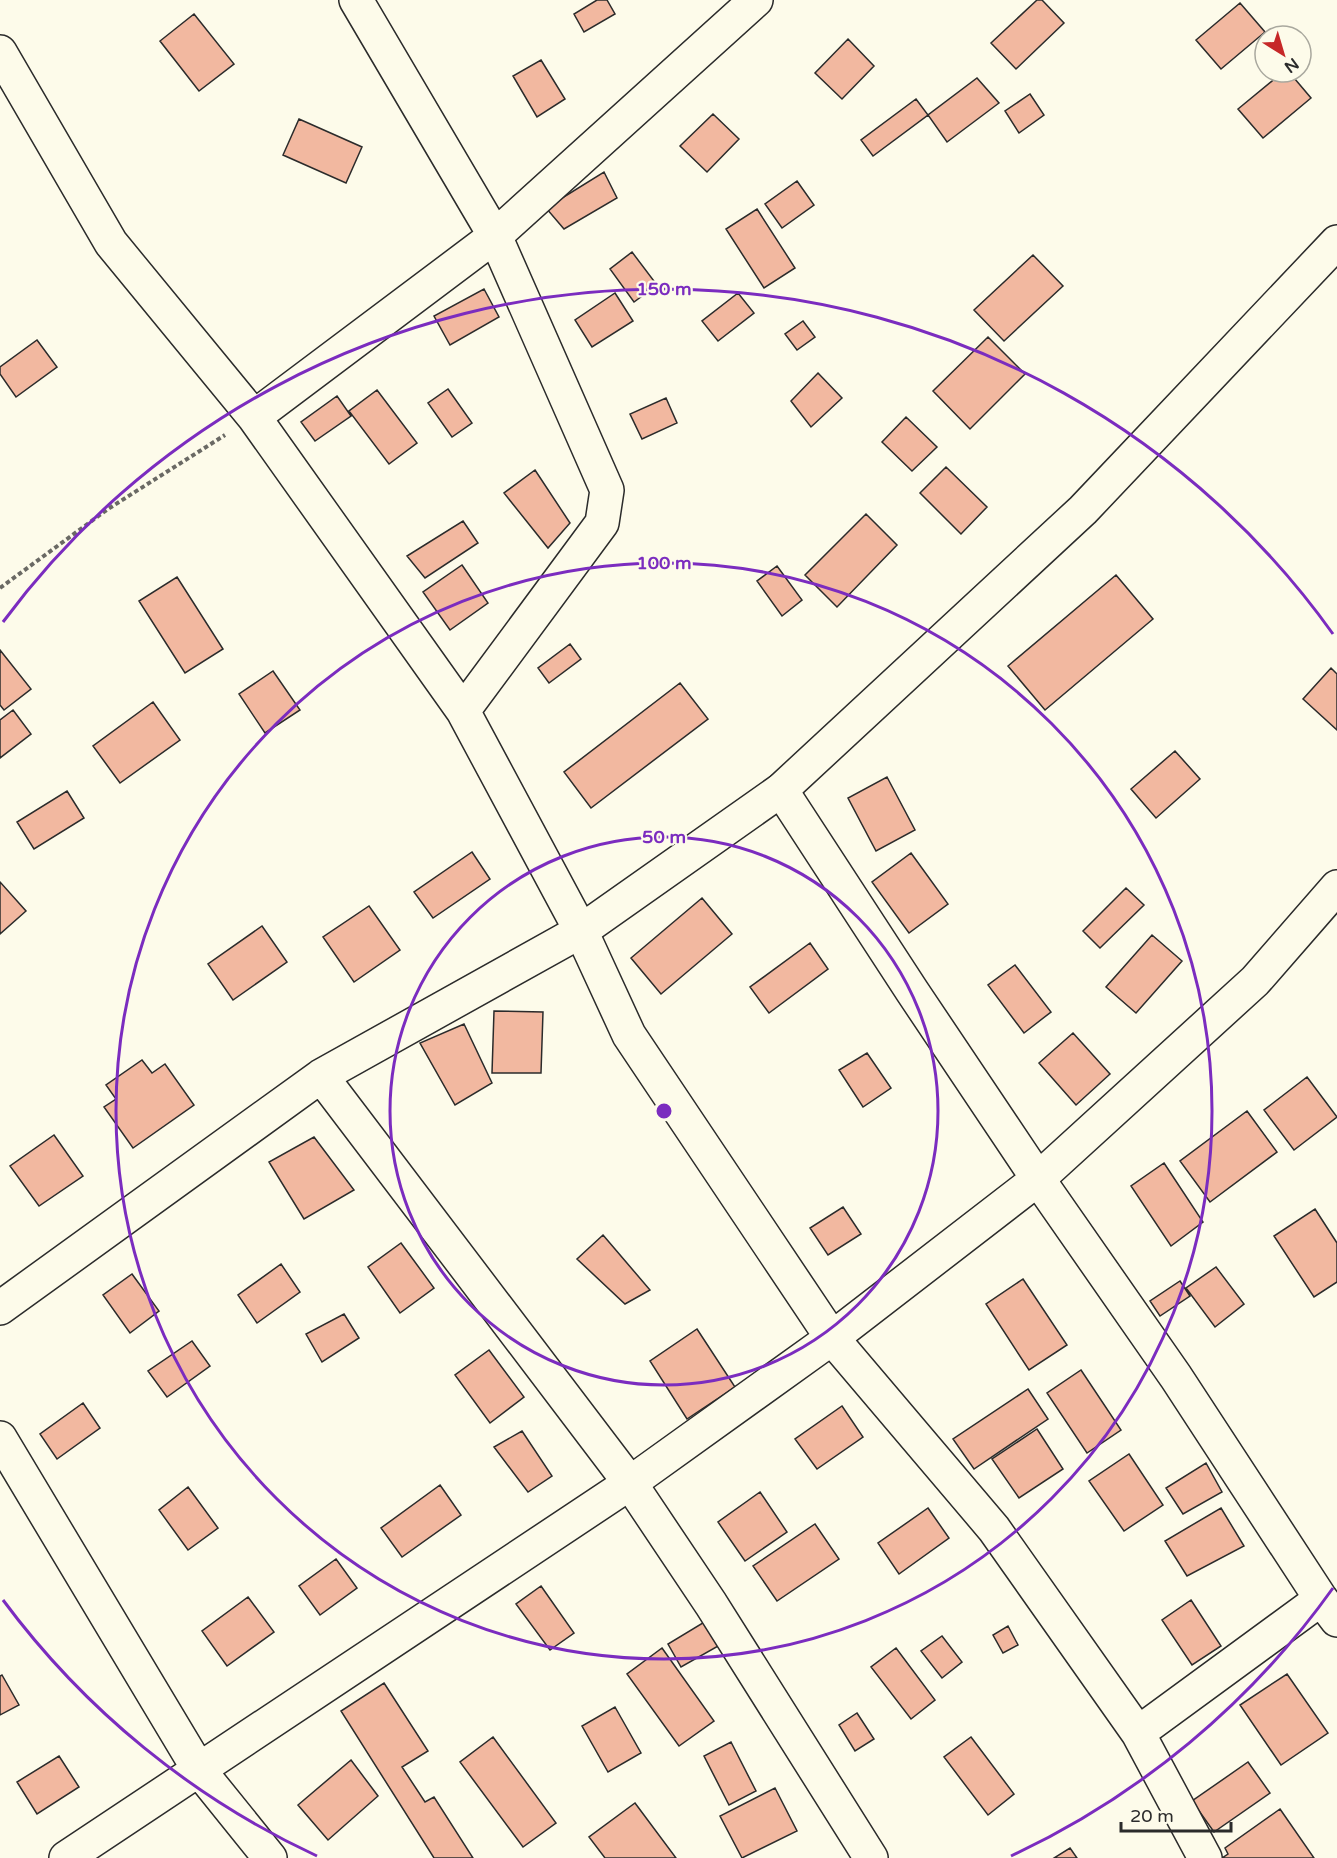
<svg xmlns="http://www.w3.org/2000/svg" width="1337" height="1858" viewBox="0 0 1337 1858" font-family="'Varela Round',sans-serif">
	<rect width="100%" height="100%" fill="#fdfbea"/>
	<!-- building -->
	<path fill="#f2b8a0" stroke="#2b2b2b" stroke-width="1.5" d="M 597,0 L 607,0 L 615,14 L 584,32 L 574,14 Z
		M 1037,0 L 1042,0 L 1064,23 L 1016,69 L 991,43 Z
		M 1240,3 L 1265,32 L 1221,69 L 1196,40 Z
		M 194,14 L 234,64 L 199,91 L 160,41 Z
		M 848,39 L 874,66 L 842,99 L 815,73 Z
		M 541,60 L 565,99 L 537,117 L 513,76 Z
		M 1283,72 L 1289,72 L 1311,98 L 1263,138 L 1238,109 Z
		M 977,78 L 999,103 L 947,142 L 928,115 Z
		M 1030,94 L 1044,115 L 1019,133 L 1005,111 Z
		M 916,99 L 928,115 L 873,156 L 861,140 Z
		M 713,114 L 739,139 L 707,172 L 680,146 Z
		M 299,119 L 362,147 L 346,183 L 283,155 Z
		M 604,172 L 617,198 L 564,229 L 546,208 Z
		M 797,181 L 814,205 L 782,228 L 765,204 Z
		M 757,209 L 795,268 L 764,288 L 726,229 Z
		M 632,252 L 657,285 L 634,302 L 610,269 Z
		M 1033,255 L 1063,286 L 1004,341 L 974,310 Z
		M 484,289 L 499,317 L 450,345 L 434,316 Z
		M 615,293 L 633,321 L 592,347 L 575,320 Z
		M 738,293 L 754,313 L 718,341 L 702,321 Z
		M 803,321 L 815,337 L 797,350 L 785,334 Z
		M 988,337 L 1025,374 L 970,429 L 933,391 Z
		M 37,340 L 57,367 L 16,397 L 0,374 L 0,367 Z
		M 818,373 L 842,398 L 811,427 L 791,401 Z
		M 448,389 L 472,423 L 452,437 L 428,403 Z
		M 377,390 L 417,443 L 389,464 L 349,411 Z
		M 337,396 L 351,416 L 315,441 L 301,422 Z
		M 666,398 L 677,423 L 642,439 L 630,414 Z
		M 906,417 L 937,447 L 912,471 L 882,442 Z
		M 946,467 L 987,507 L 961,534 L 920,493 Z
		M 535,470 L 570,523 L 548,548 L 504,493 Z
		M 866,514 L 897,545 L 837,607 L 805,575 Z
		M 463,521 L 478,543 L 425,578 L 407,556 Z
		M 462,565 L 488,603 L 450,630 L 423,592 Z
		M 777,566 L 802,600 L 782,616 L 757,581 Z
		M 1116,575 L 1153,619 L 1045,710 L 1008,666 Z
		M 177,577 L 223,649 L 185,673 L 139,601 Z
		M 570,644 L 581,659 L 549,683 L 538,668 Z
		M 0,650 L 31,689 L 4,710 L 0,705 Z
		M 1331,668 L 1337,674 L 1337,730 L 1303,699 Z
		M 273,671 L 300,710 L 265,733 L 239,694 Z
		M 680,683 L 708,719 L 591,808 L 564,772 Z
		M 153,702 L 180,740 L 120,783 L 93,746 Z
		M 13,710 L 31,734 L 0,758 L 0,720 Z
		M 1175,751 L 1200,779 L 1156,818 L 1131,789 Z
		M 887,777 L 915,830 L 876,851 L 848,798 Z
		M 67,791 L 84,818 L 34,849 L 17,822 Z
		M 472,852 L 490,879 L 433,918 L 414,892 Z
		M 911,853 L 948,904 L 909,933 L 872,882 Z
		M 0,882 L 26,911 L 0,934 Z
		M 1126,888 L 1144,905 L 1100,948 L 1083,931 Z
		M 702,898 L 732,934 L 661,994 L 631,958 Z
		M 369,906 L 400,950 L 354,982 L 323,937 Z
		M 262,926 L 287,962 L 233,1000 L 208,964 Z
		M 1152,935 L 1182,961 L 1136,1013 L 1106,987 Z
		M 810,943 L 828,969 L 769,1013 L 750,987 Z
		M 1015,965 L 1051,1012 L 1024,1033 L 988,985 Z
		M 494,1011 L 543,1012 L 541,1073 L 492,1073 Z
		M 464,1024 L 492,1083 L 455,1105 L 420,1043 Z
		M 1073,1033 L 1110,1074 L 1076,1105 L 1039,1063 Z
		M 867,1053 L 891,1088 L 863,1107 L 839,1070 Z
		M 142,1060 L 152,1073 L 165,1064 L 194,1105 L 133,1148 L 104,1107 L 116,1099 L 106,1085 Z
		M 1307,1077 L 1337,1117 L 1294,1150 L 1264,1110 Z
		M 1247,1111 L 1277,1152 L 1210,1202 L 1180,1161 Z
		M 54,1135 L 83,1176 L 39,1206 L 10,1166 Z
		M 314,1137 L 354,1190 L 304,1219 L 269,1162 Z
		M 1164,1163 L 1203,1222 L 1171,1246 L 1131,1186 Z
		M 843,1207 L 861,1234 L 828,1255 L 810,1228 Z
		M 1315,1209 L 1337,1243 L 1337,1282 L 1314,1297 L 1274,1236 Z
		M 603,1235 L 650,1290 L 625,1304 L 577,1259 Z
		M 401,1243 L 434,1288 L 400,1313 L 368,1267 Z
		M 281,1264 L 300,1292 L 257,1323 L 238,1295 Z
		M 1216,1267 L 1244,1304 L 1215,1327 L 1186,1288 Z
		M 132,1274 L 159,1311 L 130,1333 L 103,1295 Z
		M 1023,1279 L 1067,1345 L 1029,1370 L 986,1304 Z
		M 1180,1281 L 1190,1296 L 1160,1316 L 1150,1301 Z
		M 344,1314 L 359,1338 L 322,1362 L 306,1334 Z
		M 697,1329 L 735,1387 L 687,1419 L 650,1361 Z
		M 192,1341 L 210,1366 L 167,1397 L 148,1371 Z
		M 489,1350 L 524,1397 L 490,1423 L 455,1375 Z
		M 1081,1370 L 1121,1430 L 1087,1453 L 1047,1393 Z
		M 1028,1389 L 1048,1419 L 974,1469 L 953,1439 Z
		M 83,1403 L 100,1428 L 57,1459 L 40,1434 Z
		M 842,1406 L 863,1437 L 817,1469 L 795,1439 Z
		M 1037,1429 L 1063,1469 L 1019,1498 L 992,1459 Z
		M 522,1431 L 552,1476 L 528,1492 L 494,1447 Z
		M 1129,1454 L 1163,1505 L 1124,1531 L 1089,1481 Z
		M 1206,1463 L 1222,1492 L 1183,1514 L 1166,1488 Z
		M 440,1485 L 461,1515 L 402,1557 L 381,1528 Z
		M 188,1487 L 218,1528 L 188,1550 L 159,1510 Z
		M 760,1492 L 787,1532 L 745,1561 L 718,1522 Z
		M 928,1508 L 949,1538 L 899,1574 L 878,1543 Z
		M 1221,1508 L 1244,1546 L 1187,1576 L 1165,1541 Z
		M 815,1524 L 839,1559 L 777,1601 L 753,1566 Z
		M 336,1559 L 357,1588 L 320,1615 L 299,1586 Z
		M 541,1586 L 574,1633 L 550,1650 L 516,1604 Z
		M 248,1597 L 274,1632 L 227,1666 L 202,1631 Z
		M 1191,1600 L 1221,1646 L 1192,1665 L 1162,1620 Z
		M 706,1621 L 720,1645 L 681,1667 L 668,1644 Z
		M 1008,1626 L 1018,1645 L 1003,1653 L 993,1635 Z
		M 942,1636 L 962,1662 L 942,1678 L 921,1651 Z
		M 662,1648 L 714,1721 L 679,1746 L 627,1674 Z
		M 896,1648 L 935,1700 L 911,1719 L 871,1667 Z
		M 1287,1674 L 1328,1733 L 1281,1765 L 1240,1705 Z
		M 2,1675 L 19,1705 L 0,1715 L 0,1676 Z
		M 384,1683 L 428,1751 L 402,1767 L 425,1802 L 434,1797 L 473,1858 L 434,1858 L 341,1711 Z
		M 615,1707 L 641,1753 L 608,1772 L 582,1726 Z
		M 857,1713 L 874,1739 L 855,1751 L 839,1725 Z
		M 493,1737 L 556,1823 L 523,1847 L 460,1762 Z
		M 971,1737 L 1014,1794 L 988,1815 L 944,1757 Z
		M 731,1742 L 756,1791 L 729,1805 L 704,1756 Z
		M 59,1756 L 79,1787 L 37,1814 L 17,1782 Z
		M 351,1760 L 378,1796 L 328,1840 L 298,1805 Z
		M 1248,1762 L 1270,1793 L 1214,1832 L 1192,1801 Z
		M 775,1788 L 797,1831 L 742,1858 L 720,1816 Z
		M 635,1803 L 676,1858 L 605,1858 L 589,1837 Z
		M 1280,1809 L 1314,1858 L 1222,1858 L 1228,1854 L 1225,1848 Z
		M 1070,1848 L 1077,1858 L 1054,1858 Z"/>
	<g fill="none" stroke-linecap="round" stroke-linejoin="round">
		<defs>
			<path id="street" d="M 356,0 L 495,236 L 607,490 L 602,523 L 463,711
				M 0,52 L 111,243 L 254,417 L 463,711 L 581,931 L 629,1035 L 832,1338 L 994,1529 L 1138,1733 L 1205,1858
				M 254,417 L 495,236 L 756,0
				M 781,790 L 912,991 L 1038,1179 L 1176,1377 L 1321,1599 L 1337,1620
				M 0,1438 L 199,1770 L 270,1858
				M 1138,1733 L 1321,1599
				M 66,1858 L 630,1483 L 832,1338 L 1038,1179 L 1255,981 L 1337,887"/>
			<path id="secondary" d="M 321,1076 L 630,1483 L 711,1604 L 871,1858
				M 0,1308 L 321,1076 L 581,931 L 781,790 L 1083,510 L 1337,242"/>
		</defs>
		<!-- street casing -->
		<use href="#street" stroke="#2b2b2b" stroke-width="36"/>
		<!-- secondary casing -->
		<use href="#secondary" stroke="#2b2b2b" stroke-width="36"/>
		<!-- path -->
		<path stroke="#6a6964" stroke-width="4" stroke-dasharray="4.5 3" stroke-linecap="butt" d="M 0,588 L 108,509 L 225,435"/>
		<!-- street -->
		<use href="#street" stroke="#fdfbea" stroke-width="33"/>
		<!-- secondary -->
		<use href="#secondary" stroke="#fdfbea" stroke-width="33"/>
	</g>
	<!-- distance rings -->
	<g fill="none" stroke="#7b2cbf" stroke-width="3">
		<circle cx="664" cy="1111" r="274"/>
		<circle cx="664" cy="1111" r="548"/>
		<path d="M1333 1588A822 822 0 0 1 1011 1856M317 1856A822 822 0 0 1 3 1600M3 622A822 822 0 0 1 1333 634"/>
	</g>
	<circle cx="664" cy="1111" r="9" fill="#7b2cbf" stroke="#fdfbea" stroke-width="3"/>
	<g font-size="18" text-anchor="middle" font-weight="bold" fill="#7b2cbf" stroke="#fdfbea" stroke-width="4.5" stroke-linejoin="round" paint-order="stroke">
		<text x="664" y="295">150 m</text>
		<text x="664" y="569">100 m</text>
		<text x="664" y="843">50 m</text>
	</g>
	<!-- north arrow -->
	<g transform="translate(1283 54) rotate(143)"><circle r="28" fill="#fdfbea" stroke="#a9a89e" stroke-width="1.5"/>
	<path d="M0-4.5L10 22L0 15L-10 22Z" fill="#c62828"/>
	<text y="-9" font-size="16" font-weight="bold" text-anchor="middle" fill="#2b2b2b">N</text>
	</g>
	<!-- scale -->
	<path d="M1121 1822v9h110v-9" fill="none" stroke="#2b2b2b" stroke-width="3"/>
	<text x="1130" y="1822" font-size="18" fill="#2b2b2b" stroke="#fdfbea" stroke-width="4.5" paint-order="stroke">20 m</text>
</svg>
